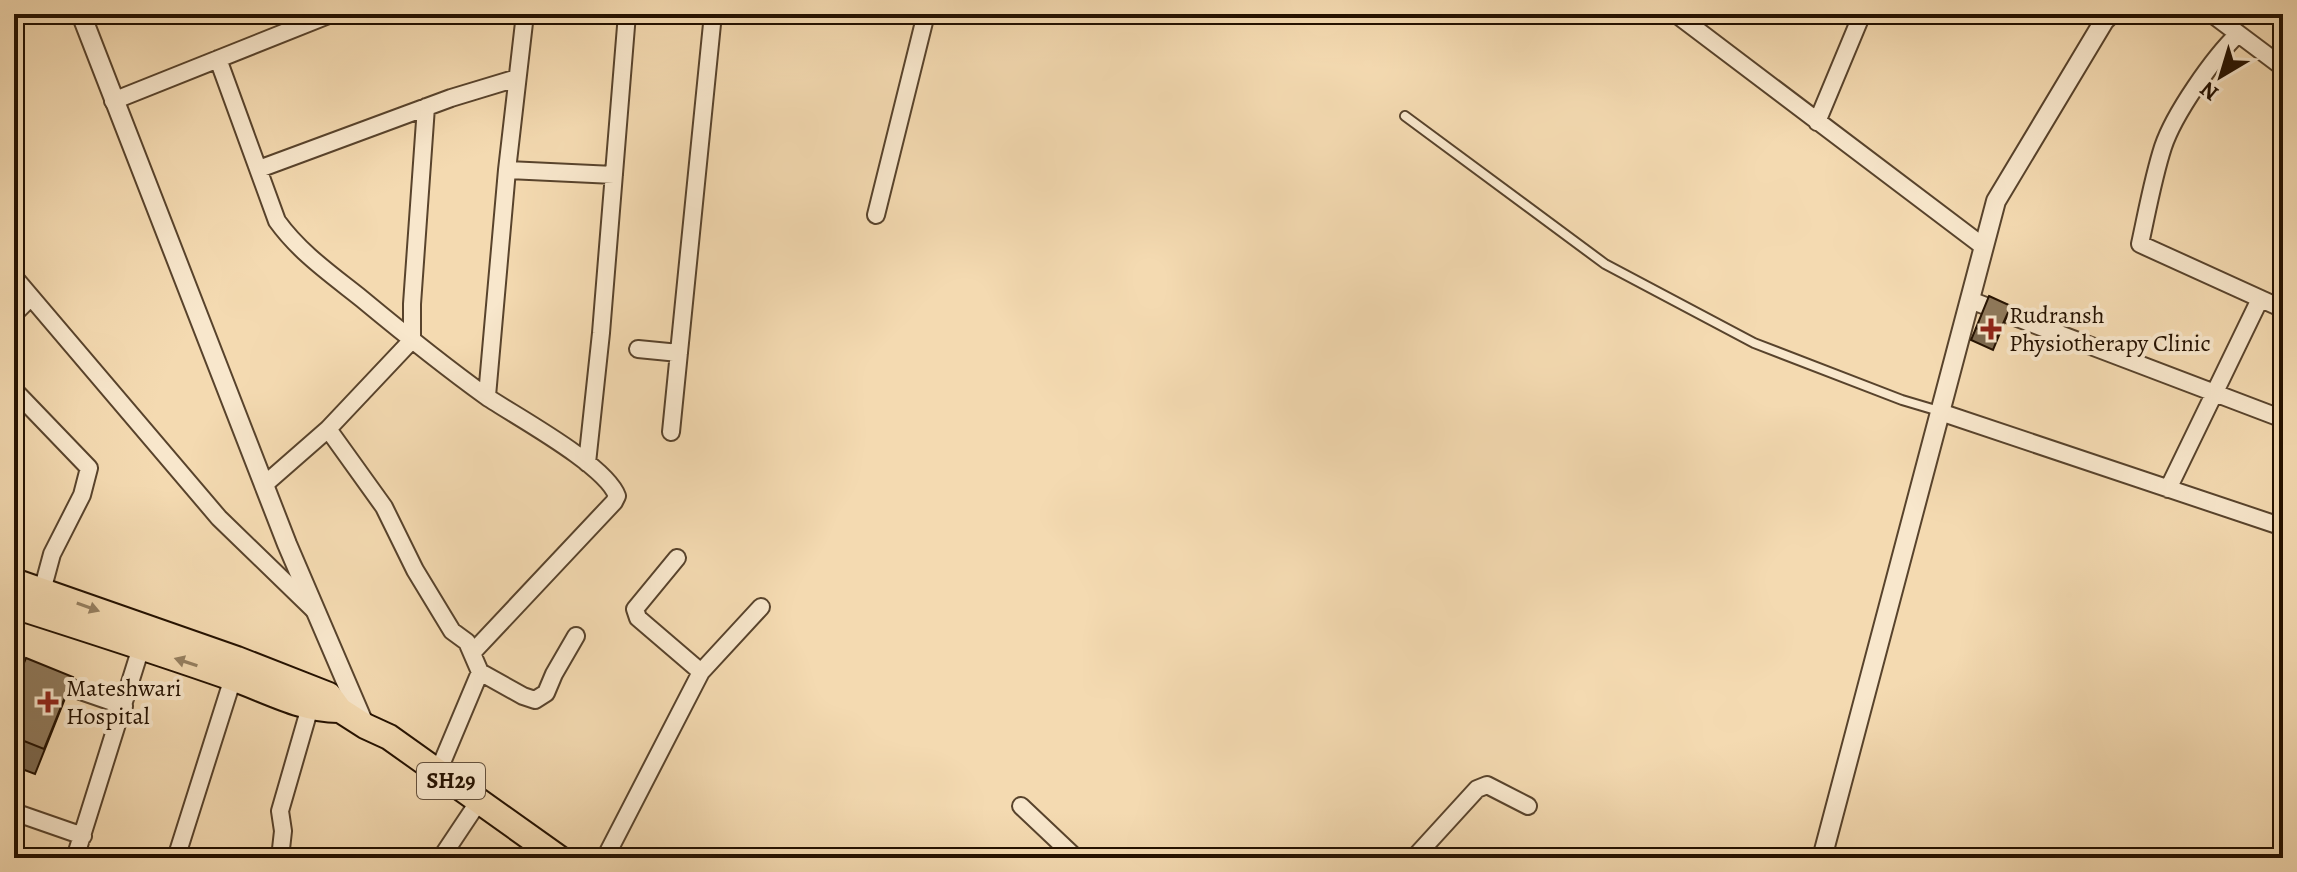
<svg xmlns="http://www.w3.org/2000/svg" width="2297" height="872" viewBox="0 0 2297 872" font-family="Alegreya,serif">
	<rect width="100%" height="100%" fill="#f4dab1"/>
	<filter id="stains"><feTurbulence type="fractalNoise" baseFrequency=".0025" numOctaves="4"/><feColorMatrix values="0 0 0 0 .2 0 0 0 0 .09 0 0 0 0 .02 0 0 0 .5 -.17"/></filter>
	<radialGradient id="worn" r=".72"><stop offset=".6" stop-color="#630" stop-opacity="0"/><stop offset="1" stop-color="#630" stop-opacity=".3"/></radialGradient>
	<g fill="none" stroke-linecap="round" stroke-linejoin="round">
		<defs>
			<path id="service" d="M 1405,116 L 1605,264 L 1754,343 L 1902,400 L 1939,411"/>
			<path id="minor" d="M 1676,14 L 1984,247
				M 2212,14 L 2280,65 L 2283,65
				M 2238,34 C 2213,58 2174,114 2163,147 C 2153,178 2147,212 2140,244 L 2283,309
				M 218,59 L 277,221 C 300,253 332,275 362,299 C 403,333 444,366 487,397 C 517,417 606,465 617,496 L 614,502 L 472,653
				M 113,101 L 331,14
				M 1817,122 L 1862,14
				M 259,169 L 451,98 L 517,78
				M 507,170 L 614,175
				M 876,215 L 926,14
				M 14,277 L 219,518 L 315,611
				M 1970,300 L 2283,419
				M 14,314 L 31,297
				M 638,349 L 679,353
				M 2282,358 L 2283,356
				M 14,390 L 89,468 L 82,495 L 52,554 L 42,591
				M 487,396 L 507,170 L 525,14
				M 1940,412 L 2283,527
				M 328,429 L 384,507 L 415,570 L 452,631 L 467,642 L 480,672 L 438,772
				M 671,432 L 713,14
				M 587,463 L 601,333 L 627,14
				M 264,485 L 328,429 L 412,340 L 412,304 L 426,107
				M 2168,489 L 2260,299
				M 677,558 L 635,609 L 638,618 L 701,672
				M 14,668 L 124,706
				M 480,672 L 523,696 L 535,700 L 546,693 L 554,674 L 576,636
				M 1021,806 L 1076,858
				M 14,812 L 83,836
				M 75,858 L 143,641
				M 176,858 L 233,678
				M 280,858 L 283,831 L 280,811 L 310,707
				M 441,858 L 479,801
				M 605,858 L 701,672 L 761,607
				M 1414,858 L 1477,789 L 1487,785 L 1528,806"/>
			<path id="tertiary" d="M 81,14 L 287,544 L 365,726
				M 1822,858 L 1996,201 L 2104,21 L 2111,14"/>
			<path id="primary" d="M 14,581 L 237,659 L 329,695 L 340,710 L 365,726 L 389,737 L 559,858
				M 14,606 C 86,629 158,652 229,677 C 265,689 302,711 340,710"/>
		</defs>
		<!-- service casing -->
		<use href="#service" stroke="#58432c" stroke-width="12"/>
		<!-- minor casing -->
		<use href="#minor" stroke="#58432c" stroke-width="20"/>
		<!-- tertiary casing -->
		<use href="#tertiary" stroke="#58432c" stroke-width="22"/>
		<!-- primary casing -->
		<use href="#primary" stroke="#241100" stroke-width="28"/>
		<!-- service -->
		<use href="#service" stroke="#f8e7cc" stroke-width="8"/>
		<!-- minor -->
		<use href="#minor" stroke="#f8e7cc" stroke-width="16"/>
		<!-- tertiary -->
		<use href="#tertiary" stroke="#f8e7cc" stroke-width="18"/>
		<!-- primary -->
		<use href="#primary" stroke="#f4dab1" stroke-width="24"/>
	</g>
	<!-- wall -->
	<path fill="#7c694f" stroke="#241100" stroke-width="2" d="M 2006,318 L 1993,350 L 1971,340 L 1976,328 Z
		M 14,688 L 64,701 L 35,774 L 14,766 Z"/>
	<!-- building -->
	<path fill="#907a5c" stroke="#241100" stroke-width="2" d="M 1989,296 L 2011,306 L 1997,337 L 1976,328 Z
		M 26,658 L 73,677 L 44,749 L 14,737 L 14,688 Z"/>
	<!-- one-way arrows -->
	<defs><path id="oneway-solid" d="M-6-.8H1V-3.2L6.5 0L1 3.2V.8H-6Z" transform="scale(2)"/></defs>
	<g fill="#968061">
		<use href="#oneway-solid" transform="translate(88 607) rotate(20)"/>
		<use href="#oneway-solid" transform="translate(186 662) rotate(-162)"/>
	</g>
	<!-- markers -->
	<g fill="#8f2418" stroke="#f8e7cc" stroke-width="3">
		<path d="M1987 317h8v8h8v8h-8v8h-8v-8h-8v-8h8z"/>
		<path d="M44 690h8v8h8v8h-8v8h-8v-8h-8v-8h8z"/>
	</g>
	<g text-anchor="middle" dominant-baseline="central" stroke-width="8" stroke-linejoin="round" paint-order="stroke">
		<!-- shield labels -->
		<rect fill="#f8e7cc" stroke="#64513d" stroke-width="2" x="417" y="763" width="68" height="36" rx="6"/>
		<g font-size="22" font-weight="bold" fill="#241100">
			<text x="451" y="781">SH29</text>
		</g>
		<!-- poi labels -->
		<g font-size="24" fill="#241100" stroke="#f8e7cc" text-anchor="start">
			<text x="2009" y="315">Rudransh<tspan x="2009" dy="28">Physiotherapy Clinic</tspan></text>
			<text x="66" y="688">Mateshwari<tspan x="66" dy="28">Hospital</tspan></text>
		</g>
	</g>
	<!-- margin -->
	<rect width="2297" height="872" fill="none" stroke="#f4dab1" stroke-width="48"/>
	<rect x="16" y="16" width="2265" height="840" fill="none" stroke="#241100" stroke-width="4"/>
	<rect x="24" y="24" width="2249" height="824" fill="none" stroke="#241100" stroke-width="2"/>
	<!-- north arrow -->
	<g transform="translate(2221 76) rotate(218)" stroke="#f8e7cc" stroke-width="6" paint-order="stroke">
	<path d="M0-6L14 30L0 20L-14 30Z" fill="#241100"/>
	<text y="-12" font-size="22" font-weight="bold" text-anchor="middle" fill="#241100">N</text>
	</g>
	<rect width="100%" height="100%" filter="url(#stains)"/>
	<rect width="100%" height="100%" fill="url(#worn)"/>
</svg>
